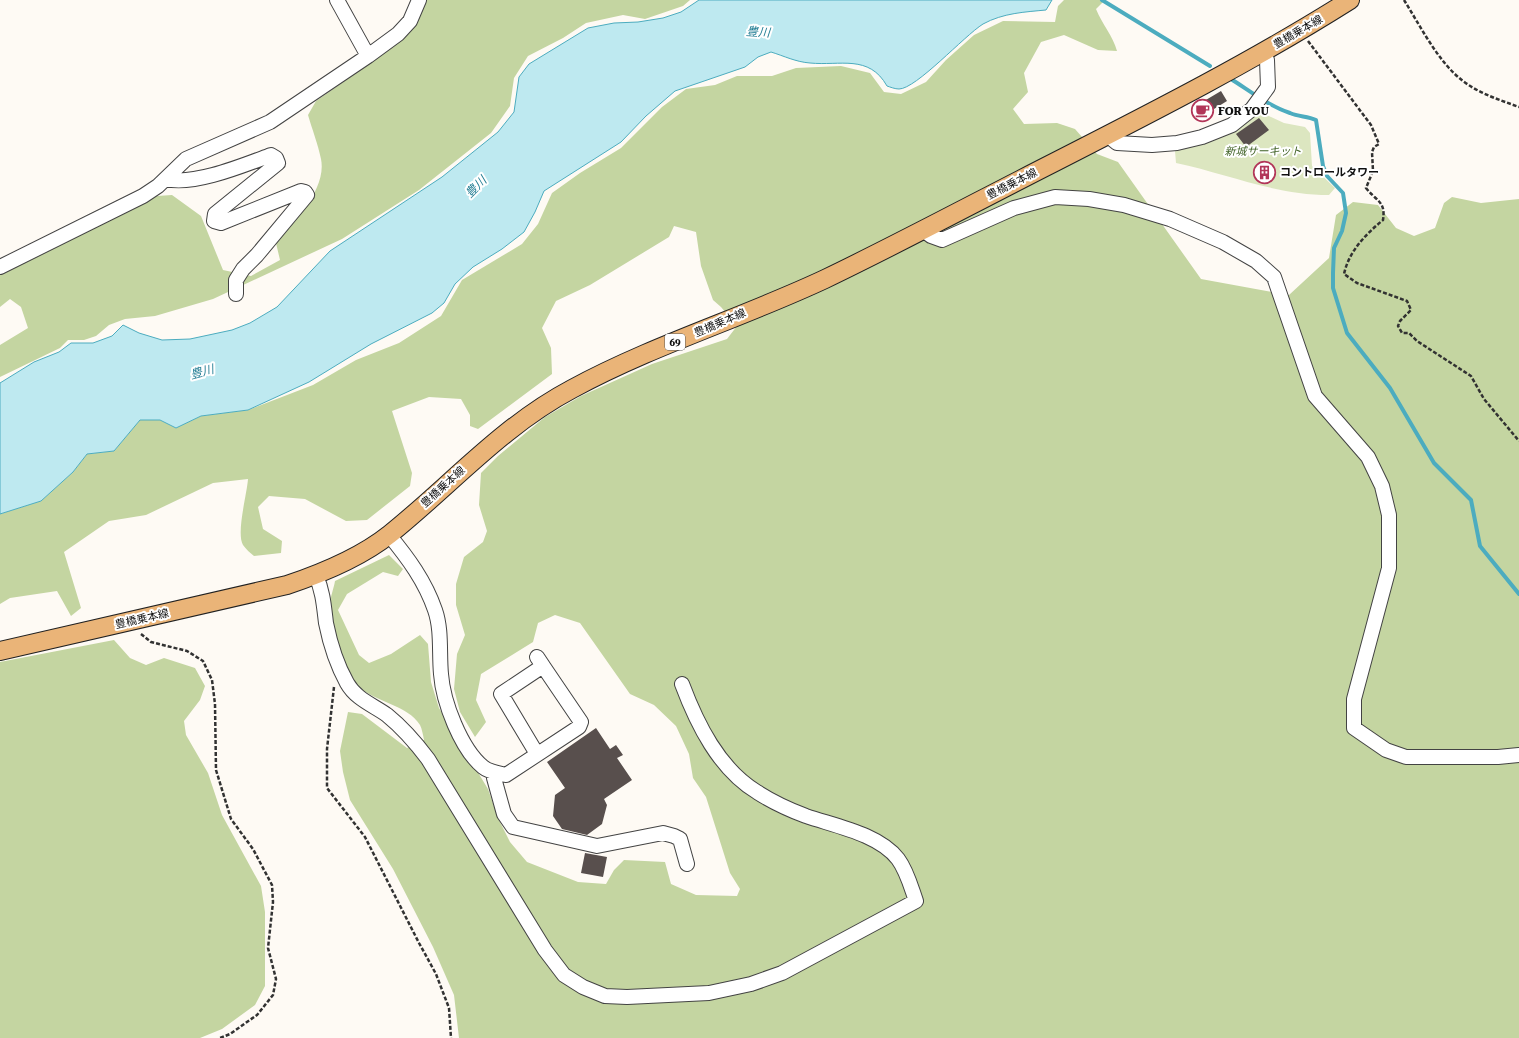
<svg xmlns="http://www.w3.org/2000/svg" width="1519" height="1038" viewBox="0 0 1519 1038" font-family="'Roboto Serif','Noto Sans JP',serif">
	<rect width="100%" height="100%" fill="#fefaf4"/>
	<!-- green -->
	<path fill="#dce6c0" d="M 1258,111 L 1284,123 L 1305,127 L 1310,133 L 1312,166 L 1335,188 L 1329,195 C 1275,195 1228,174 1176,163 L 1175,151 L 1205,142 Z"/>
	<!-- forest -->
	<path fill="#c4d5a1" d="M 425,0 L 690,0 L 683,6 L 645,19 L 623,15 L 586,23 L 563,38 L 528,56 L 514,78 L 510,106 L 491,133 L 419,190 L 342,239 L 213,299 L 155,316 L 125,319 L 109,325 L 96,336 L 84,340 L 68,340 L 60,348 L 0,377 L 0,345 L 28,328 L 21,307 L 10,299 L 0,307 L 0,274 L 81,229 L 157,196 L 172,195 L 201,216 L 223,270 L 251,276 L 280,260 L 276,243 C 294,221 327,190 321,159 C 318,144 312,129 308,115 L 316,101 L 382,55 L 413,22 Z
		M 1064,0 L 1105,0 L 1096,9 C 1102,24 1113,36 1117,51 L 1098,50 L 1064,35 L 1041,42 L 1024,73 L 1028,92 L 1013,109 L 1024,124 L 1057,123 L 1075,129 L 1097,154 L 1118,162 L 1201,279 L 1289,295 L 1329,258 L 1336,215 L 1353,202 L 1378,205 L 1396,228 L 1414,236 L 1435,228 L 1444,203 L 1452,197 L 1481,203 L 1519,199 L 1519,1038 L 459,1038 L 454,995 L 433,947 L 393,869 L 350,800 L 343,772 L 340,751 L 348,712 L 362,714 L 407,748 L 424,740 C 423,735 422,729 420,725 C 408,705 374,702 358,686 C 345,674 332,623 330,605 C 330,597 334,588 335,581 L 389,555 L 403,569 L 398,576 L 383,572 L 347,594 L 338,610 L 359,655 L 369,663 L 391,654 L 420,635 L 428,644 L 431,682 L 439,708 L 488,789 L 498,818 L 510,842 L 527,862 L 578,882 L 606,884 L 614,870 L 624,860 L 665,862 L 671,884 L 696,895 L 737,896 L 740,889 L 730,873 L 706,797 L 693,778 L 689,754 L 676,726 L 654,705 L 630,694 L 580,623 L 555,615 L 538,623 L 533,642 L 481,674 L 476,700 L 486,722 L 475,737 L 460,712 L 454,689 L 457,654 L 465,635 L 456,605 L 456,584 L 464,557 L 483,542 L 487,531 L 479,505 L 481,473 L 498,456 L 545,417 L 581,396 L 652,364 L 727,339 L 737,326 L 721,307 L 713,300 L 701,266 L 696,232 L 674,226 L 669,237 L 590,285 L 556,301 L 542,328 L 551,348 L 552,374 L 478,429 L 470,426 L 470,415 L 461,399 L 429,397 L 392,411 L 412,473 L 410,486 L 367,520 L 346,521 L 305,499 L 269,496 L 258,507 L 263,529 L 282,541 L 281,553 L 254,556 C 250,553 246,549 243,545 C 236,533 247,494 248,479 L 213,483 L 146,515 L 109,521 L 64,552 L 81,608 L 71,616 L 57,591 L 10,598 L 0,604 L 0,514 L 41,501 L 73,472 L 87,454 L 114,451 L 140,420 L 160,420 L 176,428 L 201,416 L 248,410 L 313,385 L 356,360 L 399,343 L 441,316 L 462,280 L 522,244 L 538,224 L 552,193 L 580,173 L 621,148 L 662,107 L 686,89 L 715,85 L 737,76 L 772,76 L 796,68 L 841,66 L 870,73 L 884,92 L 901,94 L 926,82 L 946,60 L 974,35 L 1003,21 L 1055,22 L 1058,6 Z
		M 114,640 L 130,658 L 146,665 L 164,658 L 195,668 L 205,686 L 200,700 L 184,721 L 186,735 L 208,773 L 222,815 L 261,886 L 265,912 L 265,986 L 255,1005 L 222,1029 L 200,1038 L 0,1038 L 0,662 Z"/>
	<!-- water -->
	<path fill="#bee9f0" stroke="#4cacbf" d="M 699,0 L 1052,0 L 1046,10 C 1025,12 1003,13 983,24 C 964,36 916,89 899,89 C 895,89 890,87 887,86 C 869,54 840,66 810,63 C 796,62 784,56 771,52 L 758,57 L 745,67 L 675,91 L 646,116 L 621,142 L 544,191 L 535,212 L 524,232 L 502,249 L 473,267 L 455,284 L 444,303 L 432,313 L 371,344 L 309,382 L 248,410 L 201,416 L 176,428 L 160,420 L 140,420 L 114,451 L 87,454 L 73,472 L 41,501 L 0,514 L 0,383 L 34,362 L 59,352 L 71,343 L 93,343 L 112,336 L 123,325 L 139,333 L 162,340 L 190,339 L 232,330 L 250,323 L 277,307 L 330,251 L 442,177 L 498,132 L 514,112 L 519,77 L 529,64 L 588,28 L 614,23 L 638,22 L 663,18 L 681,12 Z"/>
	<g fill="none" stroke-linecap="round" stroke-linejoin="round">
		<!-- stream -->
		<path stroke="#4cacbf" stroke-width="4" d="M 1102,0 L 1210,66
			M 1231,79 C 1250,91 1269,106 1290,113 C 1299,117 1307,116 1316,120 L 1323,166 L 1327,176 L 1343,193 L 1346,213 L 1342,231 L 1334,248 L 1333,273 L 1333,288 L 1347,333 L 1390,388 L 1434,463 L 1471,500 L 1480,546 L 1519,594"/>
	</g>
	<!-- building -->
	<path fill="#584f4d" d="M 1221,91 L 1227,101 L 1201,117 L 1194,107 Z
		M 1259,118 L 1269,130 L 1246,147 L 1236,134 Z
		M 596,728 L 610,749 L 616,745 L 623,755 L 617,758 L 632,780 L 604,799 L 607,805 L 602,824 L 587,835 L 562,829 L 553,816 L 555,795 L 565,788 L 547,762 Z
		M 585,853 L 607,857 L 603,877 L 581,873 Z"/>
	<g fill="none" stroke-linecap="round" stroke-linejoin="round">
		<defs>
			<path id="minor" d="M 337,0 L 368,56
				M 1107,135 L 1117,143 L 1152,145 L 1177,143 L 1202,137 L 1232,125 L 1252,109 L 1268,87 L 1267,60 L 1263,52
				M 166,179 C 194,186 244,165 271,155 L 276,158 L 278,163 L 215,214 L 214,221 L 221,223 L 301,191 L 305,192 L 307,195 L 257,255 L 243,269 L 236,280 L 236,294
				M 923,230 L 931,236 L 942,240 L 1014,208 L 1055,197 L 1089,199 L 1124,205 L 1170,219 L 1223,242 L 1256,261 L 1274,277 L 1315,396 L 1368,457 L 1382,486 L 1389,515 L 1389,568 L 1354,699 L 1354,728 L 1386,750 L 1406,757 L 1498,757 L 1519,755
				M 0,267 L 143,196 L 158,186 L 186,159 L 270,122 L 368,56 L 398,34 L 410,21 L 419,0
				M 389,535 C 408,558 425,581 435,610 C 442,630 439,653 441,674 C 443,702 461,749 483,767 C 489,772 498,773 506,775 L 579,727 L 581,722 L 543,666
				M 316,576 C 323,591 324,607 326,623 C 330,643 337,665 347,683 C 356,699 373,705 387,715 C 403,728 416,743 428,759 L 545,950 L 564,975 L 583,987 L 605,996 L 627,997 L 709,993 L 751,984 L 782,973 L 916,901 C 911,887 907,871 898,859 C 879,834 835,826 806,816 C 790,810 771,801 757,792 C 719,769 697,724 682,684
				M 537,657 L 543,666 L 501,694 L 537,754
				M 496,773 L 494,778 L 504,814 L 513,827 L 597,846 L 663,833 L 674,836 L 680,839 L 687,864"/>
			<path id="major" d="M 0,651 L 287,585 C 323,573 360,558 390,534 C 451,485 502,426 572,389 C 653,345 742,318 825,279 C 902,242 978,201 1055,162 C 1155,111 1255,60 1350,0"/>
		</defs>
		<!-- minor casing -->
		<use href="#minor" stroke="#434343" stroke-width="16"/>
		<!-- major casing -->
		<use href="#major" stroke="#212121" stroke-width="20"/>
		<!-- path -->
		<path stroke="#323232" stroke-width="2.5" stroke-dasharray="4 2" stroke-linecap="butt" d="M 1404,0 C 1421,27 1438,62 1463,81 C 1480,94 1500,100 1519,107
			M 1308,41 L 1371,125 L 1379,144 L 1374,147 L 1372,152 L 1373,171 L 1366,188 C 1376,201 1386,201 1383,220 C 1366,234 1349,251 1344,274 L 1357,283 L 1407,301 L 1411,310 L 1400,321 L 1398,326 L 1402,333 L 1409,333 L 1417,341 L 1471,376 L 1484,399 L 1519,441
			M 141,634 L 151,642 L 187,651 L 203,661 L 212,680 L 215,704 L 216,770 L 231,819 L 253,849 L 272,885 L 273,902 L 268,948 L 276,979 L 273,995 L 257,1015 L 230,1034 L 220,1038
			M 334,687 L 327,749 L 327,788 L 365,837 L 419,943 L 436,974 L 449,1008 L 451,1038"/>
		<!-- minor -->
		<use href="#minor" stroke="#fff" stroke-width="14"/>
		<!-- major -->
		<use href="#major" stroke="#eab478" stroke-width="18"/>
	</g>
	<!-- icons -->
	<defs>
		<symbol id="cafe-ring" viewBox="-11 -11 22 22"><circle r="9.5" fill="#fff" stroke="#b23659" stroke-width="1.5"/><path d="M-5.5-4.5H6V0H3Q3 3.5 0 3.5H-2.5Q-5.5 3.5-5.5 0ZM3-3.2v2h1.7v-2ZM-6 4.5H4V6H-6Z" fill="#b23659"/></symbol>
		<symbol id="building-ring" viewBox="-11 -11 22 22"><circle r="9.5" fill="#fff" stroke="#b23659" stroke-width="1.5"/><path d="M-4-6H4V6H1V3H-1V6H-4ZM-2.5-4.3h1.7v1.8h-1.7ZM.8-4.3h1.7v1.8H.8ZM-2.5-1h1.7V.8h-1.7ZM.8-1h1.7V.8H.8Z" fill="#b23659"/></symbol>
	</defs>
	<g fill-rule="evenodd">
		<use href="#cafe-ring" x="1190" y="98" width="25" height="25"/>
		<use href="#building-ring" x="1252" y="160" width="25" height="25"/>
	</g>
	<g text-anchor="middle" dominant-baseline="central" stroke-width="4" stroke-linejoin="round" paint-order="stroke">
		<!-- shield labels -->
		<rect fill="#fff" stroke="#585858" stroke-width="1" x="665" y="334" width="20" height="16" rx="3"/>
		<g font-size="10" font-weight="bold" fill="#101010">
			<text x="675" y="342">69</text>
		</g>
		<!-- street labels -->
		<g font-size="11" fill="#101010" stroke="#fff">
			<text transform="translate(1298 32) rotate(-30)">豊橋乗本線</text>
			<text transform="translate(1012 184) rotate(-27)">豊橋乗本線</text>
			<text transform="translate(720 323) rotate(-23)">豊橋乗本線</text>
			<text transform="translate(443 487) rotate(-42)">豊橋乗本線</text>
			<text transform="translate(142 619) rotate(-13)">豊橋乗本線</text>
		</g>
		<!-- poi labels -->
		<g font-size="11" font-weight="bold" fill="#101010" stroke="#fff" text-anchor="start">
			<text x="1218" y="111">FOR YOU</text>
			<text x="1280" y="172">コントロールタワー</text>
		</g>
		<!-- park labels -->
		<g font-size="11" font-style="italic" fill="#406226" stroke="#fff">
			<text x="1263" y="151">新城サーキット</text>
		</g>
		<!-- water labels -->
		<g font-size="12" font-style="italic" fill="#257f95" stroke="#fff">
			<text transform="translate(758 32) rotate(4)">豊川</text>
			<text transform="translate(476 187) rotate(-45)">豊川</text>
			<text transform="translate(202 372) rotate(-15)">豊川</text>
		</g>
	</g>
</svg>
